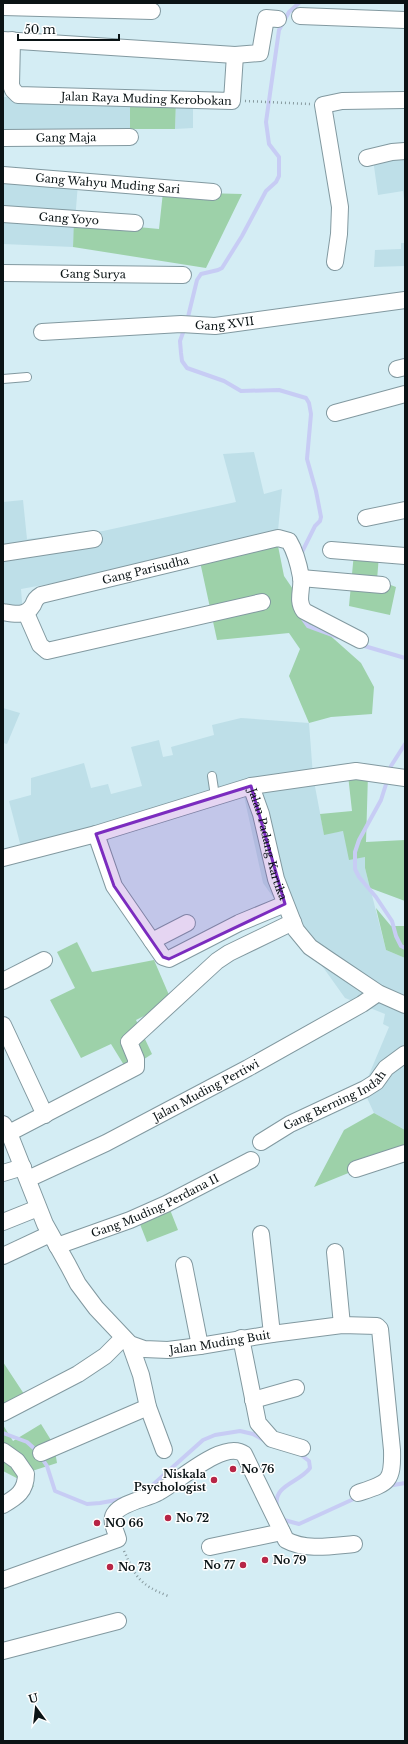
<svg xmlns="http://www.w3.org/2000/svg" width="408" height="1744" viewBox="0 0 408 1744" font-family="'Libre Baskerville',serif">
	<rect width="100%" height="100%" fill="#d4edf4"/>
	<!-- built -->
	<path fill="#bedfe8" d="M 3,97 L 130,100 L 130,129 L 3,134 Z
		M 176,101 L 193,101 L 193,128 L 175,129 Z
		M 405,150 L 405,208 L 403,191 L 378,195 L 372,152 Z
		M 3,173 L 78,183 L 73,247 L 3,244 Z
		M 401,243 L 405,243 L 405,266 L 374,267 L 375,250 L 401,249 Z
		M 254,452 L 264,494 L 282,489 L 277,541 L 199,557 L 21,589 L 23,615 L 3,617 L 3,502 L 23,500 L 27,539 L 103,531 L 236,502 L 223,454 Z
		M 3,708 L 20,713 L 7,744 L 3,743 Z
		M 241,718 L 309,723 L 313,776 L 324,834 L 343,831 L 365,857 L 365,868 L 386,950 L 405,958 L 405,1130 L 374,1113 L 363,1089 L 389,1027 L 383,1024 L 385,1014 L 345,998 L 263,883 L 242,787 L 22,851 L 9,801 L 31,795 L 31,778 L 84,763 L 91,788 L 108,784 L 111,794 L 142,786 L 131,747 L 159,740 L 163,757 L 173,755 L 171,747 L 214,735 L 212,725 Z"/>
	<!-- green -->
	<path fill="#9dd1a9" d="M 130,100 L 176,101 L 175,129 L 130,129 Z
		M 163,192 L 242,194 L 206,268 L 73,247 L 74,221 L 159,229 Z
		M 277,541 L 284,576 L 316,623 L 361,663 L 374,687 L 372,714 L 331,717 L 309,723 L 289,676 L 300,649 L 289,633 L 217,640 L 199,557 Z
		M 354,553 L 379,555 L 377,580 L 396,587 L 390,615 L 349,606 Z
		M 368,774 L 366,842 L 405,840 L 405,901 L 370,888 L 365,868 L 365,857 L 349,860 L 343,831 L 324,835 L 320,814 L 352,811 L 348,775 Z
		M 376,908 L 391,926 L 405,926 L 405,958 L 386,950 Z
		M 77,942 L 92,972 L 154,960 L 172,1002 L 136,1020 L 152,1054 L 127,1070 L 111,1044 L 81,1058 L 50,1000 L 75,988 L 57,952 Z
		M 374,1113 L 405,1130 L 405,1150 L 314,1187 L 344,1130 Z
		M 165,1197 L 178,1230 L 147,1242 L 134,1209 Z
		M 3,1362 L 26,1397 L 3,1410 Z
		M 41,1424 L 54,1445 L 57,1463 L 29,1472 L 34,1487 L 3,1471 L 3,1425 L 13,1441 Z"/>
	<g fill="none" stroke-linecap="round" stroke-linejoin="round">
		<!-- stream -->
		<path stroke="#c7ccf4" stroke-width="4" d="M 187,321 L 197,280 L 201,274 L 218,270 L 222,268 L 242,236 L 266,191 L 276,182 L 279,176 L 279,157 L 269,144 L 266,122 L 279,30 L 289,12 L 299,3
			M 185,327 L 180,341 L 181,353 L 182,361 L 187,368 L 224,381 L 241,391 L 279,390 L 306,398 L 309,403 L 311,414 L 307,459 L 316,491 L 321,517 L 320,521 L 315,526 L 300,556
			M 301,616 L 308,626 L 338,637
			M 361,645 L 405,658
			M 389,772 L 391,766 L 405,744
			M 388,778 L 381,800 L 359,840 L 355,852 L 355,869 L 359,877 L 376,897 L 392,921 L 396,936 L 401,946 L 405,948
			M 3,1433 L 27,1442 L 37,1451
			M 41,1457 L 47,1466 L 55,1491 L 87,1504 L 100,1503 L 122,1499
			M 388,1486 L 405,1483
			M 147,1490 L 203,1440 L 215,1435 L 240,1431 L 253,1434 L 267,1442
			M 277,1506 C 273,1485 299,1483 310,1468 L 309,1461 L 300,1454
			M 283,1518 L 284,1520 L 299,1524 L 358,1497"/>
		<defs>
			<path id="service" d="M 3,379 L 27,377
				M 212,776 L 215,796"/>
			<g id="minor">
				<path d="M 3,7 L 152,11"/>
				<path d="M 300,16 L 405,20"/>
				<path d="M 3,40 L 235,55 L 260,53 L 266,18 L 278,19"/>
				<path id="s1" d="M 12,40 L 11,85 L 13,90 L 18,95 L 232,101 L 235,55"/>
				<path id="s2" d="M 3,138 L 130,137"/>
				<path d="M 367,158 L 392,152 L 405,151"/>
				<path id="s3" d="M 3,175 L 213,192"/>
				<path id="s4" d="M 3,214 L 135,223"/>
				<path d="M 335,262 L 339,234 L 340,207 L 323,105 L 342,101 L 405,100"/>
				<path id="s5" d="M 3,273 L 183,275"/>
				<path id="s6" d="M 42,332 L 181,324 L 215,326 L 405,300"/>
				<path d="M 397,369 L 405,367"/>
				<path d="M 335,413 L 405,394"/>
				<path d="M 366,518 L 405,510"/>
				<path d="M 331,550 L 405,556"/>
				<path d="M 3,553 L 94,539"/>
				<path d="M 301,578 L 382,585"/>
				<path id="s7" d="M 3,612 C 14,614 26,617 33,605 C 35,600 36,598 41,595 L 278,538 L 289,541 C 295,551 299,566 301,577 C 303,589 296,600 304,611 L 360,640"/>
				<path d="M 26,613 L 40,645 L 47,651 L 262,602"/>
				<path d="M 251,786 L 356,771 L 405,778"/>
				<path d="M 96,834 L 114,886 L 163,957 L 169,959 L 239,923 L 285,904"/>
				<path id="s8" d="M 3,858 L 96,834 L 251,786 L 261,814 L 276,879 L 296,930 L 310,947 L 329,960 L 378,993 L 405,1005"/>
				<path d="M 152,941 L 187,923"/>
				<path d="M 3,981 L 44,960"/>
				<path d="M 3,1025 L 45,1115"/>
				<path id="s9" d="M 3,1124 L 9,1133 L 45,1224 L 68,1265 L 78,1284 L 96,1308 L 130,1344 L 144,1349 L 168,1350 L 200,1346 L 272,1334 L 342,1325 L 377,1326 L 380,1329 L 392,1450 C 393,1483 388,1483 358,1493"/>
				<path d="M 9,1133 L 136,1067 L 136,1059 L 129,1042 L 217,961 L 229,953 L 293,922"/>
				<path id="s10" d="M 261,1142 L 290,1124 L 365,1089 L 376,1082 L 386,1068 L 405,1054"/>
				<path d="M 356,1169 L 405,1153"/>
				<path d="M 3,1173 L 23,1167"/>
				<path id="s11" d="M 28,1179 L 106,1143 L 248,1068 L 362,1004 L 378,993"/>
				<path d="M 3,1222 L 38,1208"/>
				<path d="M 261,1234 L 272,1334"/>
				<path id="s12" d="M 57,1246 L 130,1220 L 166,1204 L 251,1160"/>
				<path d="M 335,1252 L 342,1325"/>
				<path d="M 3,1256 L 50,1234"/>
				<path d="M 184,1265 L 200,1346"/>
				<path d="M 241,1338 L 258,1423 L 272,1439 L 302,1448"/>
				<path d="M 130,1344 L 141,1375 L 148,1407 L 164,1450"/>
				<path d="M 253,1400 L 296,1388"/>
				<path d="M 3,1413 L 78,1374 L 105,1356 L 123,1338"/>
				<path d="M 3,1451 L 17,1461 L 26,1474 C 26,1491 17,1497 3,1505"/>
				<path d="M 41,1453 L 148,1407"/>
				<path d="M 210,1547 L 282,1532"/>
				<path d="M 3,1580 L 118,1539 C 116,1531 109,1520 115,1513 C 123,1502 147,1499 159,1492 C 178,1482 224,1439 244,1454 L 286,1540 C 306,1551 332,1546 354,1544"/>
				<path d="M 3,1651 L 118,1621"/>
			</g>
		</defs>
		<!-- service casing -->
		<use href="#service" stroke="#8299a0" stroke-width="10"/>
		<!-- minor casing -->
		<use href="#minor" stroke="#8299a0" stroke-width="18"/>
		<!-- path -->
		<path stroke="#879a9f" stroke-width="2.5" stroke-dasharray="1 3" stroke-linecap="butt" d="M 245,101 L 310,104
			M 124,1551 C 137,1579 139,1584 168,1596"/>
		<!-- service -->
		<use href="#service" stroke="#fff" stroke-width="8"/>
		<!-- minor -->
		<use href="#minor" stroke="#fff" stroke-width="16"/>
	</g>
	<!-- marked area -->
	<path fill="#7b2cbf" fill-opacity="0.2" stroke="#7b2cbf" stroke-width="3" stroke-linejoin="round" d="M 251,786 L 285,904 L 169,959 L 163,957 L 114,886 L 96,834 Z"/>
	<!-- markers -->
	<g fill="#b72546" stroke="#fff" stroke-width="1.5">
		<circle cx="233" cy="1469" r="4"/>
		<circle cx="214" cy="1480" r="4"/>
		<circle cx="168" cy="1518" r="4"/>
		<circle cx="97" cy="1523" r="4"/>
		<circle cx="265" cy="1560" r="4"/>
		<circle cx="243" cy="1565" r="4"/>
		<circle cx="110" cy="1567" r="4"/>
	</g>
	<g text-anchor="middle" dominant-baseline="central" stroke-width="3" stroke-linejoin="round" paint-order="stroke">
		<!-- street labels -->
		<g font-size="11" fill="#0a1315" stroke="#fff">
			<text stroke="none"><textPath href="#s1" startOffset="186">Jalan Raya Muding Kerobokan</textPath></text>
			<text stroke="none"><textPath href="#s2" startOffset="63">Gang Maja</textPath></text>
			<text stroke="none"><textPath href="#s3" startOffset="105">Gang Wahyu Muding Sari</textPath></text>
			<text stroke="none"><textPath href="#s4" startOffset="66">Gang Yoyo</textPath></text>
			<text stroke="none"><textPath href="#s5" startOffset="90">Gang Surya</textPath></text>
			<text stroke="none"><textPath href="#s6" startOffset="183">Gang XVII</textPath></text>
			<text stroke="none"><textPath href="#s7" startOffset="154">Gang Parisudha</textPath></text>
			<text stroke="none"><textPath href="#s8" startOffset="319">Jalan Padang Kartika</textPath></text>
			<text stroke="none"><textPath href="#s11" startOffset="199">Jalan Muding Pertiwi</textPath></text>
			<text stroke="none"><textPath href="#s10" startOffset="85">Gang Berning Indah</textPath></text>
			<text stroke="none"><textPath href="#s12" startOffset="106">Gang Muding Perdana II</textPath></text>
			<text stroke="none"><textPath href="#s9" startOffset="348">Jalan Muding Buit</textPath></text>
		</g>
		<!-- poi labels -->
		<g font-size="11" font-weight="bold" fill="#0a1315" stroke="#fff" text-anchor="start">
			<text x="241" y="1469">No 76</text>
			<text x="206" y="1474" text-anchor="end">Niskala<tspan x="206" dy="13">Psychologist</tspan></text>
			<text x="176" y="1518">No 72</text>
			<text x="105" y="1523">NO 66</text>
			<text x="273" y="1560">No 79</text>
			<text x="235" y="1565" text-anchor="end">No 77</text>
			<text x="118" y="1567">No 73</text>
		</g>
	</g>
	<!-- border -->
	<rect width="408" height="1744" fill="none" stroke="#0a1315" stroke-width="8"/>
	<!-- north arrow -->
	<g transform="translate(36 1708) rotate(345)" stroke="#ffffff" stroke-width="3" paint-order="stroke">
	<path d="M0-3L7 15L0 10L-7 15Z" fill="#0a1315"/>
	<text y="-6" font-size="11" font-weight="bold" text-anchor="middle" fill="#0a1315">U</text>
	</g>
	<!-- scale -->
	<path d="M18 34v6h101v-6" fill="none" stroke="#0a1315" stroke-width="2"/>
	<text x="24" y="34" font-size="12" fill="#0a1315" stroke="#ffffff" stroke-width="3" paint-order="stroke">50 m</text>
</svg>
